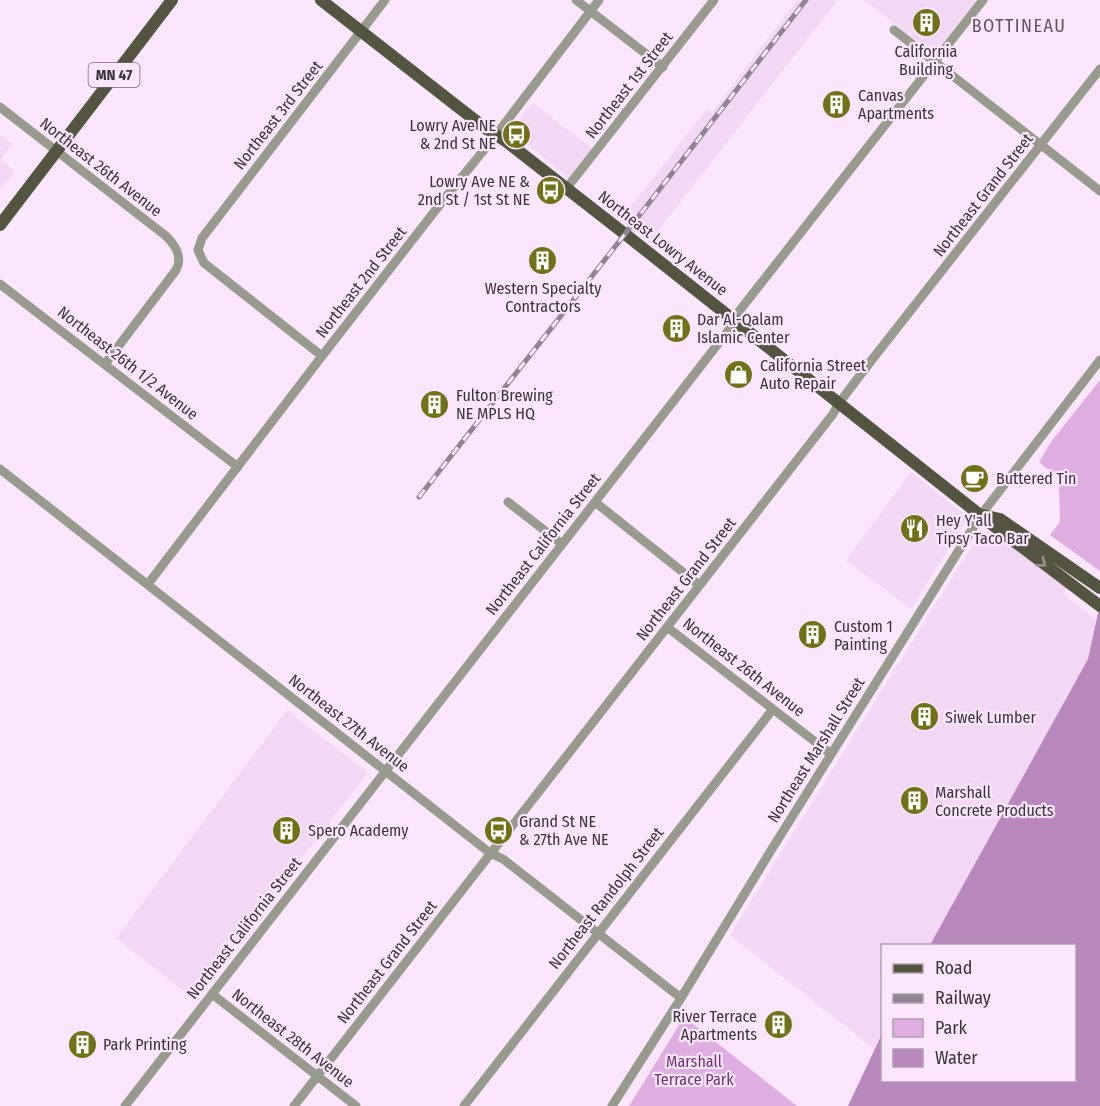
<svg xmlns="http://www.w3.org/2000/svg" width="1100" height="1106" viewBox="0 0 1100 1106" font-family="'Fira Sans Condensed',sans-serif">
	<rect width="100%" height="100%" fill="#fce6fd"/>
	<!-- built -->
	<path fill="#f3d8f5" d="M 797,0 L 838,0 L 649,242 L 620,220 L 707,109 L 712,112 Z
		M 864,0 L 976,0 L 936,51 L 928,50 Z
		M 533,103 L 596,151 L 573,181 L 515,135 L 513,131 L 513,126 Z
		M 0,135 L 12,144 L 1,159 L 15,171 L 0,190 Z
		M 911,472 L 968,517 L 911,609 L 846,560 Z
		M 985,532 L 995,533 L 1068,587 L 1064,594 L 1096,620 L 1088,659 L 930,945 L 882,946 L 882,1034 L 875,1050 L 730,935 L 925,621 L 975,541 L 980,535 Z
		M 287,710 L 368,773 L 193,998 L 116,938 Z"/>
	<!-- green -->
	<path fill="#deaee1" d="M 1100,380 L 1100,571 L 1050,535 L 1060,522 L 1059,479 L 1039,462 L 1051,442 Z
		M 684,1017 L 797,1106 L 629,1106 Z"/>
	<!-- water -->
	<path fill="#b887bb" d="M 1100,604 L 1100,1106 L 848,1106 L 882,1034 L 882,1080 L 1074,1080 L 1074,946 L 930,945 L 1088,659 Z"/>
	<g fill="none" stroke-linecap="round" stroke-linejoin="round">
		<!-- minor -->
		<path stroke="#999a8e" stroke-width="9" d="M 576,0 L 663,67
			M 894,30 L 1100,191
			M 0,107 L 166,236 C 176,246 183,257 176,270 L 105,364
			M 566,189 L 714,0
			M 0,284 L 238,467
			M 322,356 L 204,263 L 198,250 L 202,238 L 385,0
			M 0,469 L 490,853 L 503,859 L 681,998
			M 508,502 L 562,544
			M 595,502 L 699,585
			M 148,584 L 322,356 L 445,198 L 496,135 L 599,0
			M 667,627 L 831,754
			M 212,994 L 356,1106
			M 125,1106 L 728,331 L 733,319 L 983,0
			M 294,1106 L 833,414 L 839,403 L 871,361 L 1100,69
			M 464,1106 L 773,709
			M 612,1106 L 681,998 L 770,852 L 981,515 L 1100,360"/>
		<!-- major -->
		<path stroke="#545540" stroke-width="12" d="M 321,0 L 485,128 L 507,142 L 625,234 L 994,526 L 1100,606
			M 0,225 L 172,0
			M 982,515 L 1000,519 L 1100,588"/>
		<defs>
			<path id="rail" d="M 419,497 L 625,234 L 806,0"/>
		</defs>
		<!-- rail casing -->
		<use href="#rail" stroke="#928393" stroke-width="5"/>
		<!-- rail -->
		<use href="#rail" stroke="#fce6fd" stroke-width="3" stroke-dasharray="9" stroke-linecap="butt"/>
	</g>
	<!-- one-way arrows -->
	<defs><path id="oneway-chevron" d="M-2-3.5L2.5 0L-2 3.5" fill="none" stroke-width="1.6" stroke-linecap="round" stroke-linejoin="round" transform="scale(1.5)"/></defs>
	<use stroke="#a09695" href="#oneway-chevron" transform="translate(1042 563) rotate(37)"/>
	<!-- icons -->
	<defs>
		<symbol id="building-disc" viewBox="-11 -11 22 22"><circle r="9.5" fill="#717217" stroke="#fce6fd"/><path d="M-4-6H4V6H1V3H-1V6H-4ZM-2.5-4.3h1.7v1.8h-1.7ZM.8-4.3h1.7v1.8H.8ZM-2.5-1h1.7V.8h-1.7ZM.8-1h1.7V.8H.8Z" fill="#fff"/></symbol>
		<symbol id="bus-disc" viewBox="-11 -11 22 22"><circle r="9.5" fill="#717217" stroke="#fce6fd"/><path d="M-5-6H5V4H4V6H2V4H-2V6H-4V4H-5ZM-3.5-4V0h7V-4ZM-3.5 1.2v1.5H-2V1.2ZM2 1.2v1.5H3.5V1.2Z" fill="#fff"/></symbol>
		<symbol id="shop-disc" viewBox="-11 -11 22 22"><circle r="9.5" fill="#717217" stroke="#fce6fd"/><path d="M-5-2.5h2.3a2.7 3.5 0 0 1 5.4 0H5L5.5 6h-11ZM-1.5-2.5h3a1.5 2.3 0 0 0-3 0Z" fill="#fff"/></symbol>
		<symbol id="cafe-disc" viewBox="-11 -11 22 22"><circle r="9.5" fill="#717217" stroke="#fce6fd"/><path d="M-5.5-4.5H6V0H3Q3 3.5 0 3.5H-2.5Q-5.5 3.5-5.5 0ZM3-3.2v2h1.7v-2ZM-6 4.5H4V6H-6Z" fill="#fff"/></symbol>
		<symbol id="restaurant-disc" viewBox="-11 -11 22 22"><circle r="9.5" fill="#717217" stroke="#fce6fd"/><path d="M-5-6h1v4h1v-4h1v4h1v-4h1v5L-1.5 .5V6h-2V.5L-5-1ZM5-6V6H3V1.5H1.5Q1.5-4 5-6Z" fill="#fff"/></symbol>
	</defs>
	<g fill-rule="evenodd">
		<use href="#building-disc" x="910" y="6" width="33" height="33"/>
		<use href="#building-disc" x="820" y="88" width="33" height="33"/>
		<use href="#bus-disc" x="500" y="118" width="33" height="33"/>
		<use href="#bus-disc" x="534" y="174" width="33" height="33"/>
		<use href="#building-disc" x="526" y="244" width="33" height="33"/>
		<use href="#building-disc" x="660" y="312" width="33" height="33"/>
		<use href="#shop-disc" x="722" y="358" width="33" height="33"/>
		<use href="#building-disc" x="418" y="388" width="33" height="33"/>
		<use href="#cafe-disc" x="958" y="462" width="33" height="33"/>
		<use href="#restaurant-disc" x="898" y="512" width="33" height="33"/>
		<use href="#building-disc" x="796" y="618" width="33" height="33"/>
		<use href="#building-disc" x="908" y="700" width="33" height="33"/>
		<use href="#building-disc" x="898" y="784" width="33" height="33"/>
		<use href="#building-disc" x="270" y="814" width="33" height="33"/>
		<use href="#bus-disc" x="482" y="814" width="33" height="33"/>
		<use href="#building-disc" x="762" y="1008" width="33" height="33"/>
		<use href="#building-disc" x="66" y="1028" width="33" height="33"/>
	</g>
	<g text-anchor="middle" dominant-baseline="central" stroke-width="4.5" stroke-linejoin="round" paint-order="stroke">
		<!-- shield labels -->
		<rect fill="#fce6fd" stroke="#766977" stroke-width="1.5" x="88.5" y="63" width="51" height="24" rx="4.5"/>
		<g font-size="15" font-weight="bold" fill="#3c343d">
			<text x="114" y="75">MN 47</text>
		</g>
		<!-- poi labels -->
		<g font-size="16" fill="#3c343d" stroke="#fce6fd" text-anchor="start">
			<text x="926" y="51" text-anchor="middle">California<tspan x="926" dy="18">Building</tspan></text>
			<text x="858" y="95">Canvas<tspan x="858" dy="18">Apartments</tspan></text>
			<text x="496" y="125" text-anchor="end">Lowry Ave NE<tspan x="496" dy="18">&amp; 2nd St NE</tspan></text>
			<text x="530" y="181" text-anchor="end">Lowry Ave NE &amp;<tspan x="530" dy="18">2nd St / 1st St NE</tspan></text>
			<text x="543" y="288" text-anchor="middle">Western Specialty<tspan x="543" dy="18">Contractors</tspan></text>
			<text x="697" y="319">Dar Al-Qalam<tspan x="697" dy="18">Islamic Center</tspan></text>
			<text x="760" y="365">California Street<tspan x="760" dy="18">Auto Repair</tspan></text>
			<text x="456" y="395">Fulton Brewing<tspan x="456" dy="18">NE MPLS HQ</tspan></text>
			<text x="996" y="478">Buttered Tin</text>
			<text x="936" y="520">Hey Y'all<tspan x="936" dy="18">Tipsy Taco Bar</tspan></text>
			<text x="834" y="626">Custom 1<tspan x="834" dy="18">Painting</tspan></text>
			<text x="945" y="717">Siwek Lumber</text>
			<text x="935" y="792">Marshall<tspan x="935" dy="18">Concrete Products</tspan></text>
			<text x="519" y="821">Grand St NE<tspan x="519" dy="18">&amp; 27th Ave NE</tspan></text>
			<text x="308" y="830">Spero Academy</text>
			<text x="757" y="1016" text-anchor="end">River Terrace<tspan x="757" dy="18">Apartments</tspan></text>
			<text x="103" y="1044">Park Printing</text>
		</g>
		<!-- street labels -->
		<g font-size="16" fill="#3c343d" stroke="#fce6fd">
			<text transform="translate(629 85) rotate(-52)">Northeast 1st Street</text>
			<text transform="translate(278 115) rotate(-52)">Northeast 3rd Street</text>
			<text transform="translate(101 167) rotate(38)">Northeast 26th Avenue</text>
			<text transform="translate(983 195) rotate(-52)">Northeast Grand Street</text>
			<text transform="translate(663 243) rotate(38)">Northeast Lowry Avenue</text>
			<text transform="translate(361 282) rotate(-52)">Northeast 2nd Street</text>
			<text transform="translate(128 363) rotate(38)">Northeast 26th 1/2 Avenue</text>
			<text transform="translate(543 544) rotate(-52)">Northeast California Street</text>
			<text transform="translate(686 579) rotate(-52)">Northeast Grand Street</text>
			<text transform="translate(744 667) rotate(38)">Northeast 26th Avenue</text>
			<text transform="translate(349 723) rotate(38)">Northeast 27th Avenue</text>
			<text transform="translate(816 750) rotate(-58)">Northeast Marshall Street</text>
			<text transform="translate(606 898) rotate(-52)">Northeast Randolph Street</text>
			<text transform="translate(244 928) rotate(-52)">Northeast California Street</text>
			<text transform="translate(387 962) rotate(-52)">Northeast Grand Street</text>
			<text transform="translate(293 1038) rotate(38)">Northeast 28th Avenue</text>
		</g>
		<!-- park labels -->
		<g font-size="16" fill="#6f3374" stroke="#fce6fd">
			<text x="694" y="1061">Marshall<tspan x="694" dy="18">Terrace Park</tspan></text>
		</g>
		<!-- neighbourhood labels -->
		<g font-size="18" letter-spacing="1.5" fill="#614f62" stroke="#fce6fd">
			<text x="1019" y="26">BOTTINEAU</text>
		</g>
	</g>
	<!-- legend -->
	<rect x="881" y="944" width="195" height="138" fill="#fce6fd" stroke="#af9fb0" stroke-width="1.5"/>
	<rect x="893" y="964" width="30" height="9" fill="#545540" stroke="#af9fb0" stroke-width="1.5"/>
	<text x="935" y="974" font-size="18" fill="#3c343d">Road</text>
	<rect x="893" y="994" width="30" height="9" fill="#928393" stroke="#af9fb0" stroke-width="1.5"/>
	<text x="935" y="1004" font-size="18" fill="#3c343d">Railway</text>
	<rect x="893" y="1019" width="30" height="18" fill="#deaee1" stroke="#af9fb0" stroke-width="1.5"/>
	<text x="935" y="1034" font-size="18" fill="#3c343d">Park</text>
	<rect x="893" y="1049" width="30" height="18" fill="#b887bb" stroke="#af9fb0" stroke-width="1.5"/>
	<text x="935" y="1064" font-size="18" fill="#3c343d">Water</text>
</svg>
